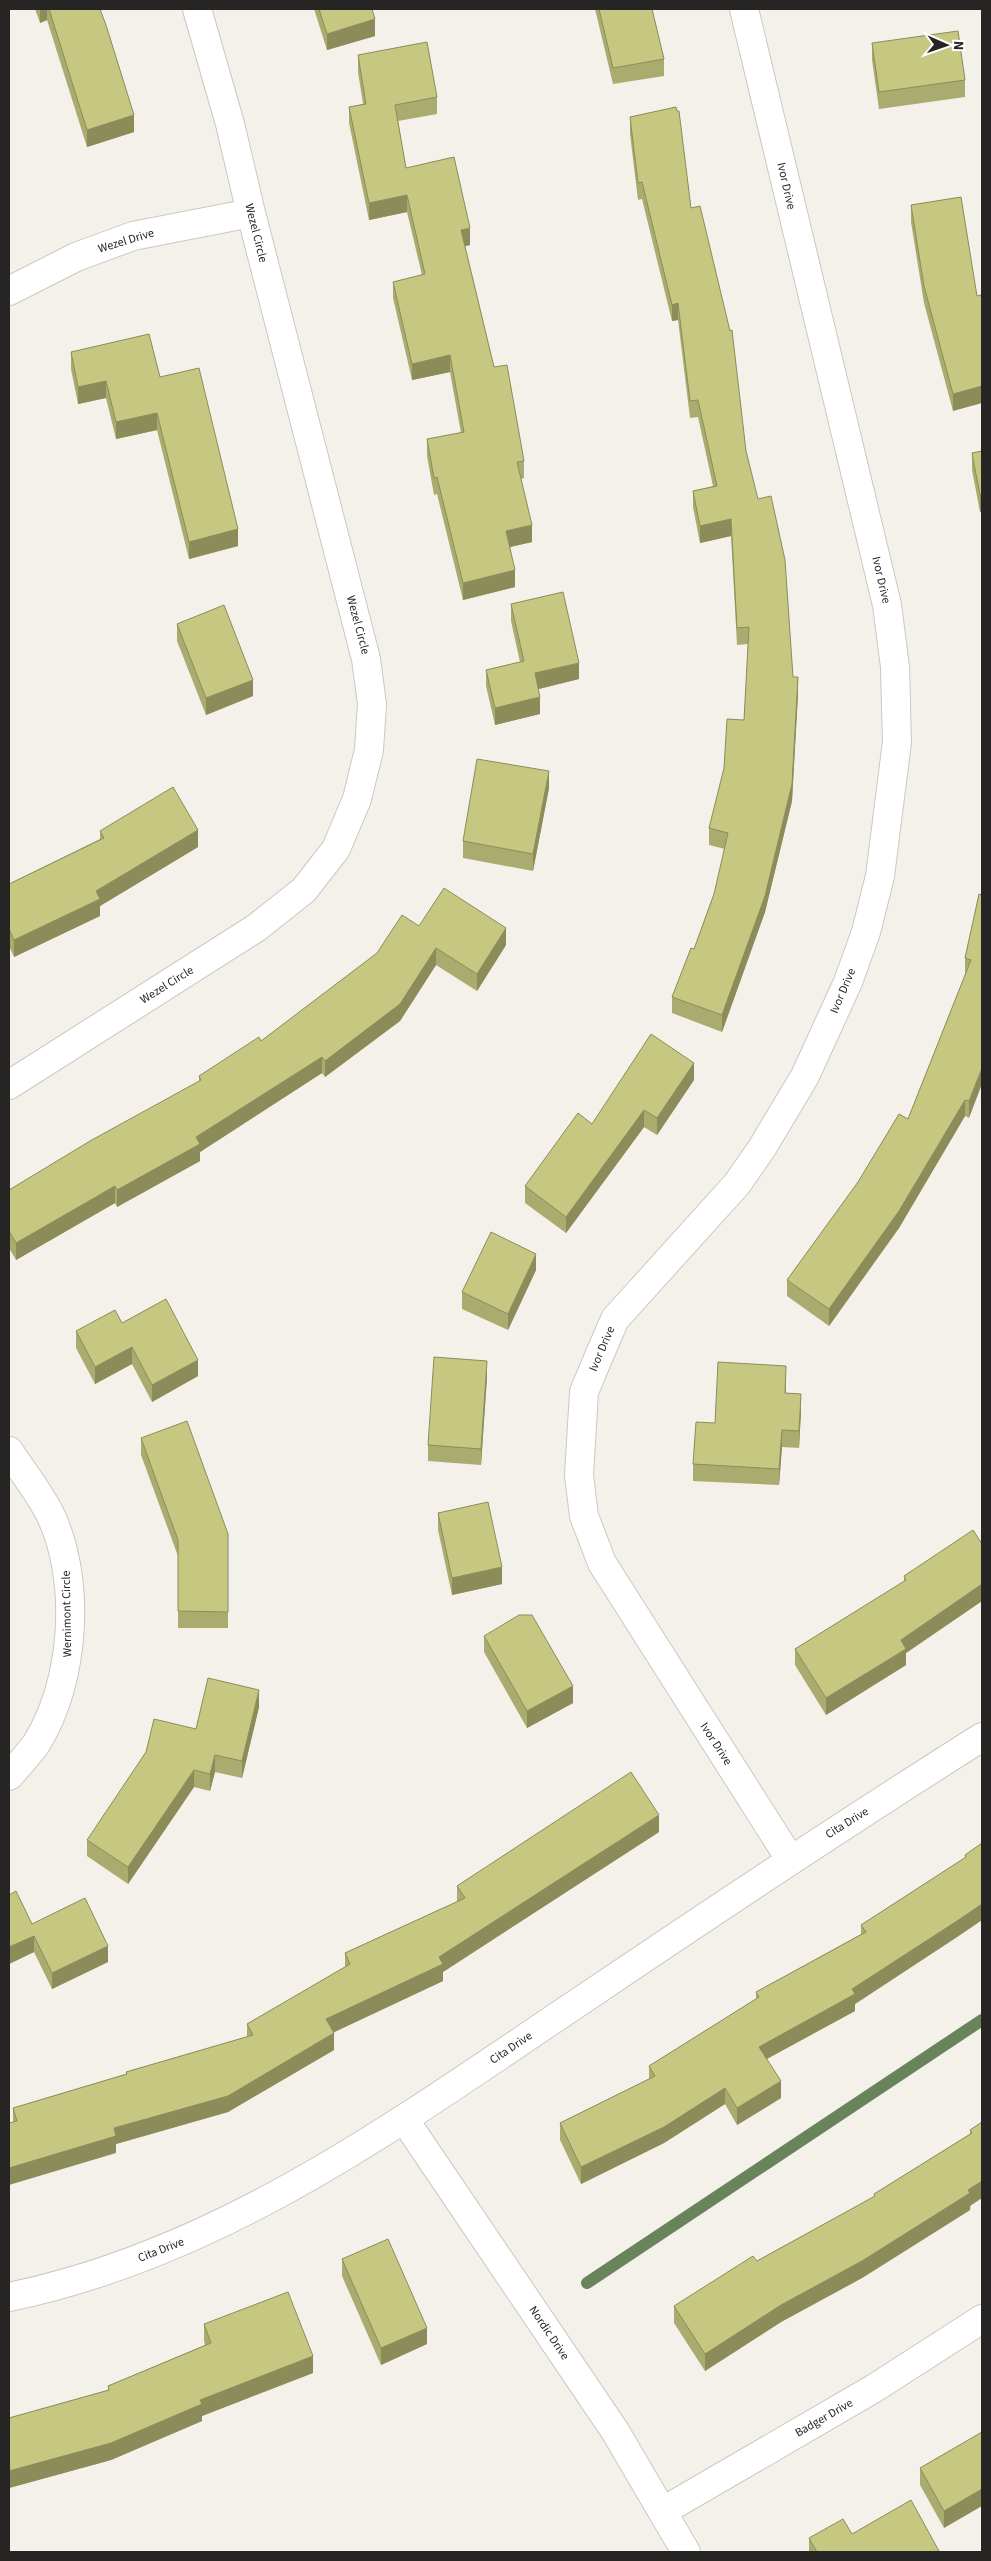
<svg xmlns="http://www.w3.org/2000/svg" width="991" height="2561" viewBox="0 0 991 2561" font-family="'Source Sans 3',sans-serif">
	<rect width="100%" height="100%" fill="#f4f1ea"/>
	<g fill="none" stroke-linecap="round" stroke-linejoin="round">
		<!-- stream -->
		<path stroke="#68845b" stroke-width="12" d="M 587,2283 L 982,2020"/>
		<defs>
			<path id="minor" d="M 744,9 L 887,605 L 895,667 L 897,742 L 880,876 L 866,932 L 848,982 L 805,1076 L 762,1148 L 737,1184 L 615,1319 L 599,1356 L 584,1392 L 579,1475 L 584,1516 L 602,1563 L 790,1859
				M 9,291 L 76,257 L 133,236 L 251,213
				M 9,1085 L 256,928 L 304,890 L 336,849 L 357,799 L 369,750 L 372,704 L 366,659 L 251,213 L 230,124 L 197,9
				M 9,1451 C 22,1471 39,1492 50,1514 C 82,1580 75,1683 36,1744 C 28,1755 18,1766 9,1776
				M 404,2119 L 615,2431 L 686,2552
				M 9,2297 C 223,2253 401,2121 579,2002 C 712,1912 846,1823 982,1737
				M 663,2511 L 873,2389 L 982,2319"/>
		</defs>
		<!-- minor casing -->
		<use href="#minor" stroke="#cbc8c1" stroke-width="30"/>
		<!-- minor -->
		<use href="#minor" stroke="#fff" stroke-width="28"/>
	</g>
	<!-- wall -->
	<path fill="#aaac6f" d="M 35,9 L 100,9 L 134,132 L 87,147 L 47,20 L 40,23 Z
		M 314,9 L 372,9 L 375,36 L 327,50 Z
		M 595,9 L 652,9 L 664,59 L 664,76 L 613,84 Z
		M 872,43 L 965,80 L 965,97 L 879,109 L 872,60 Z
		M 358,55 L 437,97 L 437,114 L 398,121 L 406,168 L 470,245 L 465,246 L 494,367 L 524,461 L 524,478 L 521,479 L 532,542 L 510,547 L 515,587 L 463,600 L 437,494 L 434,495 L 427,456 L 427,439 L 461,433 L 450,372 L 412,380 L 393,298 L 393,282 L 422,275 L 407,212 L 369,220 L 349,123 L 349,107 L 363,104 L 358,72 Z
		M 630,117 L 691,208 L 746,451 L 793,677 L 798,694 L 792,801 L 765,912 L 722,1032 L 672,1013 L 672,997 L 694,949 L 714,894 L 725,849 L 709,845 L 709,828 L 744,720 L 748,644 L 737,645 L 731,536 L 700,543 L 693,507 L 693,491 L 713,486 L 698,417 L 690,418 L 678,320 L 672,321 L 642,199 L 638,200 L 630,134 Z
		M 961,197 L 953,411 L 924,303 L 911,222 L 911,205 Z
		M 71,352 L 160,377 L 238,546 L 189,559 L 157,430 L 116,439 L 106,398 L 78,404 L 71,369 Z
		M 982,451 L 982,511 L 980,512 L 972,470 L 972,453 Z
		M 511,604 L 579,679 L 538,689 L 540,714 L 495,725 L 486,686 L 486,670 L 520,662 L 511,621 Z
		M 177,624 L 253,696 L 206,715 L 177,641 Z
		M 549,788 L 533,871 L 463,858 L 463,841 Z
		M 100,831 L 198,847 L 100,906 L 100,916 L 14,957 L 9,946 L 9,884 L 100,839 Z
		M 979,894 L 969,1118 L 965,1116 L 899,1228 L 829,1326 L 787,1296 L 787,1280 L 908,1119 L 965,975 L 965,958 Z
		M 419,926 L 506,945 L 477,991 L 436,965 L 400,1021 L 325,1077 L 322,1073 L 200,1152 L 200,1161 L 117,1207 L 115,1203 L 16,1260 L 9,1248 L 9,1190 L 199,1082 L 199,1076 L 261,1041 Z
		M 694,1080 L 657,1135 L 644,1127 L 566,1233 L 525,1203 L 525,1186 L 592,1124 Z
		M 536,1270 L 508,1330 L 462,1309 L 462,1292 Z
		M 122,1323 L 198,1376 L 152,1402 L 132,1364 L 95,1384 L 76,1348 L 76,1331 Z
		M 487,1377 L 481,1465 L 428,1461 L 428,1445 Z
		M 786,1382 L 786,1393 L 801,1411 L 799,1448 L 782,1447 L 779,1485 L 693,1481 L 693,1464 L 715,1423 Z
		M 141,1438 L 228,1534 L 228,1628 L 178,1628 L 178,1556 L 141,1455 Z
		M 438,1513 L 502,1584 L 452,1595 L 438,1530 Z
		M 982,1544 L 982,1601 L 906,1653 L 906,1665 L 826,1715 L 795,1665 L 795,1649 L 904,1582 L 904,1576 Z
		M 484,1636 L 573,1703 L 527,1728 L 484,1652 Z
		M 259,1707 L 242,1778 L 215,1772 L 210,1791 L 194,1787 L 128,1884 L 87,1856 L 87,1840 L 196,1729 Z
		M 659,1832 L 443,1972 L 443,1981 L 334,2032 L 334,2050 L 228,2112 L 116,2144 L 116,2153 L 13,2122 L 13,2108 L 126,2074 L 126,2072 L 247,2037 L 247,2024 L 345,1967 L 345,1953 L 457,1902 L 457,1886 Z
		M 982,1843 L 982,1920 L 957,1937 L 855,2004 L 855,2011 L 767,2059 L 781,2098 L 737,2125 L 725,2104 L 664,2143 L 581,2184 L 560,2140 L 560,2123 L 649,2079 L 649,2066 L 756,1999 L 756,1992 L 861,1934 L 861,1925 L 965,1858 L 965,1855 Z
		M 9,1895 L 32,1924 L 108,1962 L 52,1989 L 34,1952 L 9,1964 Z
		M 982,2122 L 970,2210 L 862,2278 L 781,2322 L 705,2371 L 674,2323 L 674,2306 L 874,2197 L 874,2194 L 970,2134 L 970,2130 Z
		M 342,2259 L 427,2344 L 381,2365 L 342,2276 Z
		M 204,2324 L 313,2373 L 202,2416 L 202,2421 L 111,2460 L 9,2488 L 9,2418 L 108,2390 L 108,2386 L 205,2345 L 204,2341 Z
		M 982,2432 L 944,2528 L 920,2485 L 920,2468 Z
		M 852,2534 L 939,2552 L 809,2552 L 809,2538 Z"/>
	<!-- shaded-wall -->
	<path fill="#8b8c5a" d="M 40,9 L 47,9 L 47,20 L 40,23 Z
		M 375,19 L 375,36 L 327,50 L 327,34 Z
		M 134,115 L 134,132 L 87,147 L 87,130 Z
		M 407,195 L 407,212 L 369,220 L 369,203 Z
		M 470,228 L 470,245 L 461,247 L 461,230 Z
		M 678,303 L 678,320 L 672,321 L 672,305 Z
		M 450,355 L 450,372 L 412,380 L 412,364 Z
		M 106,381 L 106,398 L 78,404 L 78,387 Z
		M 982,386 L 982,403 L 953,411 L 953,394 Z
		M 157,413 L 157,430 L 116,439 L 116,422 Z
		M 982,494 L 982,511 L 980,512 L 980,495 Z
		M 731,519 L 731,536 L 700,543 L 700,526 Z
		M 532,525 L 532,542 L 506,548 L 506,531 Z
		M 238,529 L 238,546 L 189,559 L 189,542 Z
		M 515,570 L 515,587 L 463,600 L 463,583 Z
		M 579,663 L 579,679 L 535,690 L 535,673 Z
		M 798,677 L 798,694 L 792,801 L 765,912 L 722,1032 L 722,1015 Z
		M 253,680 L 253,696 L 206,715 L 206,698 Z
		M 540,697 L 540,714 L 495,725 L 495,708 Z
		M 549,771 L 549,788 L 533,871 L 533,854 Z
		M 198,830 L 198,847 L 100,906 L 100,916 L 14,957 L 14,940 Z
		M 506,928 L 506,945 L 477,991 L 477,974 Z
		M 436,948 L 436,965 L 400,1021 L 325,1077 L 325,1061 Z
		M 322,1057 L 322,1073 L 200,1152 L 200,1161 L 117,1207 L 117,1190 L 196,1137 Z
		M 694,1063 L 694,1080 L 657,1135 L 657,1118 Z
		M 982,1068 L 982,1084 L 969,1118 L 969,1101 Z
		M 965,1100 L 965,1116 L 899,1228 L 829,1326 L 829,1309 Z
		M 644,1110 L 644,1127 L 566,1233 L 566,1217 Z
		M 115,1186 L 115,1203 L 16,1260 L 16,1243 Z
		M 536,1254 L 536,1270 L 508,1330 L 508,1314 Z
		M 132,1347 L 132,1364 L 95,1384 L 95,1367 Z
		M 198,1360 L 198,1376 L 152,1402 L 152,1385 Z
		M 487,1361 L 487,1377 L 481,1465 L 481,1449 Z
		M 786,1366 L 786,1382 L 785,1410 L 785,1393 Z
		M 801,1394 L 801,1411 L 799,1448 L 799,1431 Z
		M 782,1430 L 782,1447 L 779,1485 L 779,1469 Z
		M 502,1567 L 502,1584 L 452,1595 L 452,1578 Z
		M 982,1584 L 982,1601 L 906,1653 L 906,1665 L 826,1715 L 826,1698 L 901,1640 Z
		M 573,1686 L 573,1703 L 527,1728 L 527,1711 Z
		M 259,1690 L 259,1707 L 242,1778 L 242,1761 Z
		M 215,1755 L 215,1772 L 210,1791 L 210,1774 Z
		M 194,1770 L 194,1787 L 128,1884 L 128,1867 Z
		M 659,1815 L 659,1832 L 443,1972 L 443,1981 L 326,2036 L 326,2019 L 439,1957 Z
		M 982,1904 L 982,1920 L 957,1937 L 855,2004 L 855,2011 L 759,2063 L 759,2047 L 852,1989 Z
		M 34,1936 L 34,1952 L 9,1964 L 9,1947 Z
		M 108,1946 L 108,1962 L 52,1989 L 52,1973 Z
		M 334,2033 L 334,2050 L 228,2112 L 116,2144 L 116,2153 L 9,2185 L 9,2168 L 114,2128 Z
		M 781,2081 L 781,2098 L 737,2125 L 737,2108 Z
		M 725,2088 L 725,2104 L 664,2143 L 581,2184 L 581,2167 Z
		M 982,2181 L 982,2198 L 970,2206 L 970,2210 L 862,2278 L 781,2322 L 705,2371 L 705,2354 L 781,2305 Z
		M 427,2328 L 427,2344 L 381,2365 L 381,2348 Z
		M 313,2356 L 313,2373 L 202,2416 L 202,2421 L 111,2460 L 9,2488 L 9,2471 L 200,2400 Z
		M 982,2489 L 982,2506 L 944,2528 L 944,2511 Z"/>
	<!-- building -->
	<path fill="#c6c881" stroke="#8b8c5a" d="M 49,9 L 100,9 L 106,25 L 134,115 L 87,130 Z
		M 319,9 L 372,9 L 375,19 L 327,34 Z
		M 599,9 L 652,9 L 664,59 L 613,68 Z
		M 958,31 L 965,80 L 879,92 L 872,43 Z
		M 427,42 L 437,97 L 395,105 L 406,168 L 454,157 L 470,228 L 461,230 L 494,367 L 507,365 L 524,461 L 517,462 L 532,525 L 506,531 L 515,570 L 463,583 L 437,477 L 434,478 L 427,439 L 464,432 L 450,355 L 412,364 L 393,282 L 425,274 L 407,195 L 369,203 L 349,107 L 366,104 L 358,55 Z
		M 676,107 L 677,111 L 679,111 L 691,208 L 700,206 L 730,331 L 732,330 L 746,451 L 758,499 L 771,496 L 785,560 L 793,677 L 798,677 L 792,784 L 765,896 L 722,1015 L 672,997 L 691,948 L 694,949 L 714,894 L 728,833 L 709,828 L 724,768 L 727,719 L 744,720 L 749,627 L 737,628 L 731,519 L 700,526 L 693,491 L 717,486 L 698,400 L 690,401 L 678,303 L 672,305 L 642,182 L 638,183 L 630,117 Z
		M 961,197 L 977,296 L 981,295 L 982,301 L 982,386 L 953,394 L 924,286 L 911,205 Z
		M 149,334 L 160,377 L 199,368 L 238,529 L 189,542 L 157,413 L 116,422 L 106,381 L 78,387 L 71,352 Z
		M 982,451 L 982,494 L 980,495 L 972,453 Z
		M 563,592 L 579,663 L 535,673 L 540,697 L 495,708 L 486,670 L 524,661 L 511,604 Z
		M 224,605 L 253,680 L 206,698 L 177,624 Z
		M 477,759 L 549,771 L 533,854 L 463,841 Z
		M 173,787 L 198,830 L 96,891 L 100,899 L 14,940 L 9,929 L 9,884 L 104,838 L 100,831 Z
		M 444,888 L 506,928 L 477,974 L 436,948 L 400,1004 L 325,1061 L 322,1057 L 196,1137 L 200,1144 L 117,1190 L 115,1186 L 16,1243 L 9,1231 L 9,1190 L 90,1141 L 201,1080 L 199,1076 L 259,1037 L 261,1041 L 377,953 L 402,915 L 419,926 Z
		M 979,894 L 982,895 L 982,1068 L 969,1101 L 965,1100 L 899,1211 L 829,1309 L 787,1280 L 858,1182 L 899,1114 L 908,1119 L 971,960 L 965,958 Z
		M 651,1034 L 694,1063 L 657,1118 L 644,1110 L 566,1217 L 525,1186 L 578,1113 L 592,1124 Z
		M 491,1232 L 536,1254 L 508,1314 L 462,1292 Z
		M 166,1299 L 198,1360 L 152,1385 L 132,1347 L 95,1367 L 76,1331 L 115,1310 L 122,1323 Z
		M 434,1357 L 487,1361 L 481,1449 L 428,1445 Z
		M 718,1362 L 786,1366 L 785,1393 L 801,1394 L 799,1431 L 782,1430 L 779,1469 L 693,1464 L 696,1422 L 715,1423 Z
		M 187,1421 L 228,1534 L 228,1612 L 178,1611 L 178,1540 L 141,1438 Z
		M 488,1502 L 502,1567 L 452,1578 L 438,1513 Z
		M 973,1530 L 982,1544 L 982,1584 L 901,1640 L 906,1649 L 826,1698 L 795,1649 L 906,1580 L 904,1576 Z
		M 519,1615 L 532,1615 L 573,1686 L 527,1711 L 484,1636 Z
		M 208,1678 L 259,1690 L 242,1761 L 215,1755 L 210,1774 L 194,1770 L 128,1867 L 87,1840 L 146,1752 L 154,1719 L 196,1729 Z
		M 631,1772 L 659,1815 L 439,1957 L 443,1964 L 326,2019 L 334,2033 L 228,2096 L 114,2128 L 116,2136 L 9,2168 L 9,2123 L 17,2121 L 13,2108 L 127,2074 L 126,2072 L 253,2035 L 247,2024 L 350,1964 L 345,1953 L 465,1898 L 457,1886 Z
		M 982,1843 L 982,1904 L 957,1921 L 852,1989 L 855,1994 L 759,2047 L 781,2081 L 737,2108 L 725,2088 L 664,2127 L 581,2167 L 560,2123 L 655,2076 L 649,2066 L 759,1997 L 756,1992 L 866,1932 L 861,1925 L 966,1857 L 965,1855 Z
		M 16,1891 L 32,1924 L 85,1898 L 108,1946 L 52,1973 L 34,1936 L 9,1947 L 9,1895 Z
		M 982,2122 L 982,2181 L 968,2190 L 970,2193 L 862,2261 L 781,2305 L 705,2354 L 674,2306 L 753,2256 L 757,2261 L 875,2196 L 874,2194 L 972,2133 L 970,2130 Z
		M 388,2239 L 427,2328 L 381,2348 L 342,2259 Z
		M 288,2292 L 313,2356 L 200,2400 L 202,2404 L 111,2443 L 9,2471 L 9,2418 L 109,2390 L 108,2386 L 211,2343 L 204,2324 Z
		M 982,2432 L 982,2489 L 944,2511 L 920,2468 Z
		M 911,2500 L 939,2551 L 936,2552 L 817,2552 L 809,2538 L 843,2519 L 852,2534 Z"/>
	<g text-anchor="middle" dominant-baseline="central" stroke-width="4.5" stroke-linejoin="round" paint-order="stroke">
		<!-- street labels -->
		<g font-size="12" fill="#262523" stroke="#fff">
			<text transform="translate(786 186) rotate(77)">Ivor Drive</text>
			<text transform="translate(256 233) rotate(76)">Wezel Circle</text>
			<text transform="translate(126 241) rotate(-17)">Wezel Drive</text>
			<text transform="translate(881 580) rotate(77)">Ivor Drive</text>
			<text transform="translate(358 625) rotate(75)">Wezel Circle</text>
			<text transform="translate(167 985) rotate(-32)">Wezel Circle</text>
			<text transform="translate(843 991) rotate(-67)">Ivor Drive</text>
			<text transform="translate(602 1349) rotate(-67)">Ivor Drive</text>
			<text transform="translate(67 1614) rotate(-91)">Wernimont Circle</text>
			<text transform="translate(716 1744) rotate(57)">Ivor Drive</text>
			<text transform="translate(847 1823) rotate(-32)">Cita Drive</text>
			<text transform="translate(511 2048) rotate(-34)">Cita Drive</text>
			<text transform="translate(161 2250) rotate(-21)">Cita Drive</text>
			<text transform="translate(549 2333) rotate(56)">Nordic Drive</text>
			<text transform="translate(824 2418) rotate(-30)">Badger Drive</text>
		</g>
	</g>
	<!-- border -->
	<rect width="991" height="2561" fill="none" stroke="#262523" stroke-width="20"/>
	<!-- north arrow -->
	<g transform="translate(946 45) rotate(92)" stroke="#ffffff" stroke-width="4" paint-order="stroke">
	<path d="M0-4L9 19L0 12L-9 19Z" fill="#262523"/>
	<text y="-8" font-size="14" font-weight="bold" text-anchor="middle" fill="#262523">N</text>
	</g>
</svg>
